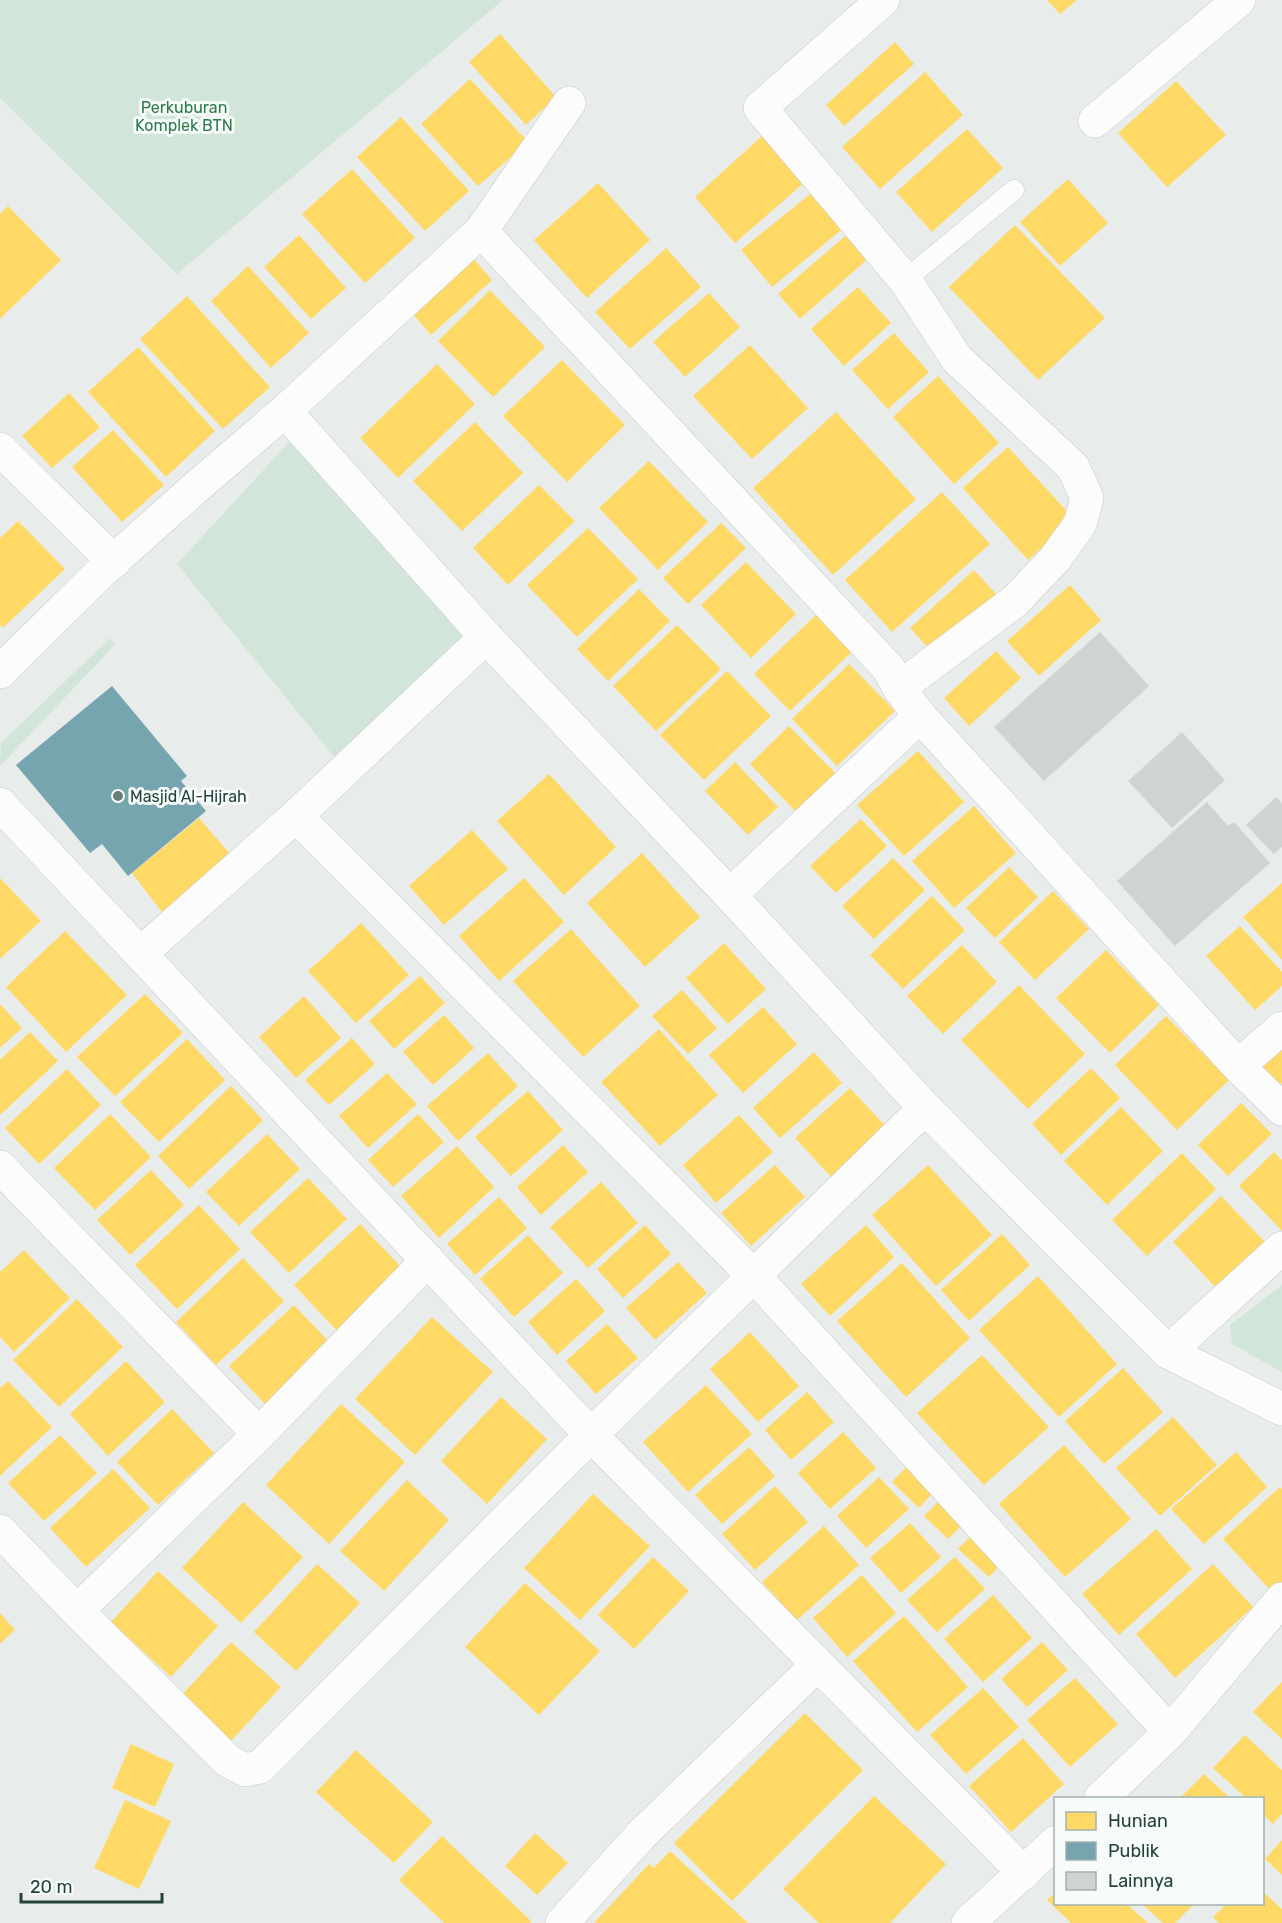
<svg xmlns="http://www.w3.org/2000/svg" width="1282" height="1923" viewBox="0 0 1282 1923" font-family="Rubik,sans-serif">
	<rect width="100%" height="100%" fill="#e8edeb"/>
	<!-- green -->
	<path fill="#d1e6d8" d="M 0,0 L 503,0 L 177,274 L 0,98 Z
		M 289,442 L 476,637 L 340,764 L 177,564 Z
		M 110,638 L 115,645 L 0,766 L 1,743 Z
		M 1282,1285 L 1282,1372 L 1232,1344 L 1230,1325 Z"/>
	<!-- homes -->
	<path fill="#ffd966" d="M 1047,0 L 1077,0 L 1060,14 Z
		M 500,34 L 556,97 L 526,125 L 469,62 Z
		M 895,42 L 914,64 L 844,126 L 826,105 Z
		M 925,72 L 963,115 L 880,189 L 842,147 Z
		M 470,79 L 528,142 L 478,186 L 421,124 Z
		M 1176,81 L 1226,135 L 1167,187 L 1118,133 Z
		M 401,117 L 469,191 L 425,231 L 357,157 Z
		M 967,129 L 1003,168 L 932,232 L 896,192 Z
		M 764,134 L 806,181 L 735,243 L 695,197 Z
		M 352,169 L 415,238 L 365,283 L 302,214 Z
		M 1068,179 L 1108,223 L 1060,266 L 1020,222 Z
		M 598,183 L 650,240 L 587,298 L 534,240 Z
		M 815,190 L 846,226 L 772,287 L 741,250 Z
		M 8,206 L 61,260 L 0,319 L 0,214 Z
		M 1015,225 L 1105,318 L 1038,380 L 949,287 Z
		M 850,232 L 871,256 L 800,319 L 778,294 Z
		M 299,235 L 346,288 L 311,319 L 264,267 Z
		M 666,248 L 701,287 L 630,349 L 595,312 Z
		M 473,258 L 492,280 L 431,335 L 412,313 Z
		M 248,266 L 309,333 L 271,368 L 211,301 Z
		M 858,287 L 891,323 L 844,366 L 811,329 Z
		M 490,290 L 545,347 L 493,397 L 438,341 Z
		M 709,293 L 740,327 L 685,377 L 653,342 Z
		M 187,296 L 270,387 L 223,429 L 140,339 Z
		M 894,333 L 929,372 L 888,409 L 852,370 Z
		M 750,345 L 808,408 L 752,459 L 693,396 Z
		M 138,347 L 215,431 L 166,477 L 88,392 Z
		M 562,360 L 625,425 L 567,482 L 503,416 Z
		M 437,364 L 475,404 L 398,478 L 360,438 Z
		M 938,376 L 999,443 L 954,484 L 893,417 Z
		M 69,393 L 100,427 L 52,468 L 22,436 Z
		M 836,412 L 916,499 L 833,575 L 753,488 Z
		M 475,422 L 523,473 L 462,531 L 413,481 Z
		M 113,430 L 164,485 L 122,522 L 72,467 Z
		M 1008,447 L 1074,519 L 1028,560 L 963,488 Z
		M 649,461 L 708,522 L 658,570 L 599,508 Z
		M 539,485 L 575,521 L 508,585 L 473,548 Z
		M 942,492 L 990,544 L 892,632 L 845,580 Z
		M 18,521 L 65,569 L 3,628 L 0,624 L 0,538 Z
		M 721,523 L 746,548 L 688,604 L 663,578 Z
		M 588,528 L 638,579 L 577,637 L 527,585 Z
		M 746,562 L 796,614 L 751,658 L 701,605 Z
		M 974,570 L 996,594 L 932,652 L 910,628 Z
		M 1070,585 L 1101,620 L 1039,676 L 1007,641 Z
		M 639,589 L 670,621 L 608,681 L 577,649 Z
		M 818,613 L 854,650 L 790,711 L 754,674 Z
		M 677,625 L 721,669 L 656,731 L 613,686 Z
		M 996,651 L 1021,678 L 969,726 L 944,698 Z
		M 849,664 L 895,711 L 837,766 L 792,719 Z
		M 727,671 L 771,716 L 704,780 L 660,735 Z
		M 789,726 L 840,778 L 800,816 L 750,764 Z
		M 918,751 L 964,802 L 904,856 L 857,805 Z
		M 735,762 L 778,807 L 748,835 L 705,791 Z
		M 549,774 L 616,847 L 564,895 L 497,821 Z
		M 974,806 L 1016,853 L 954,908 L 912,861 Z
		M 199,818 L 236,861 L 165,916 L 132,873 Z
		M 861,819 L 887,846 L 836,893 L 810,866 Z
		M 472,830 L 508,869 L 444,925 L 409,886 Z
		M 642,853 L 700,917 L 645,967 L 587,903 Z
		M 893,858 L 925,890 L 874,939 L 842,906 Z
		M 1009,867 L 1038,897 L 995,938 L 966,908 Z
		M 0,878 L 41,921 L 0,959 Z
		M 524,878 L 564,922 L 499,981 L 459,936 Z
		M 1282,883 L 1282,960 L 1243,917 Z
		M 1053,891 L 1089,929 L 1035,980 L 999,942 Z
		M 932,896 L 965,930 L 903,989 L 870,955 Z
		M 361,923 L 409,975 L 356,1023 L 308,971 Z
		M 1240,926 L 1282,972 L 1282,986 L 1255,1010 L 1206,956 Z
		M 571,929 L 640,1006 L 583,1057 L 513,981 Z
		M 65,931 L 127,995 L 66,1052 L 6,987 Z
		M 724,943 L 766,989 L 728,1024 L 686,978 Z
		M 962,945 L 997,982 L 943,1034 L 907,996 Z
		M 1106,950 L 1159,1005 L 1110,1053 L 1056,998 Z
		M 420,976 L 445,1003 L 394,1049 L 369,1021 Z
		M 1019,985 L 1085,1054 L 1028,1109 L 961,1040 Z
		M 682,990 L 717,1028 L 688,1054 L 652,1016 Z
		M 145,994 L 183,1033 L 115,1096 L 77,1057 Z
		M 304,996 L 341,1038 L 296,1078 L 259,1037 Z
		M 0,1004 L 22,1028 L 0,1048 Z
		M 763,1007 L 797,1044 L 743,1093 L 709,1055 Z
		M 444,1015 L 474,1048 L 433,1085 L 403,1052 Z
		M 1166,1016 L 1229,1080 L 1177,1130 L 1115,1065 Z
		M 659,1029 L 718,1095 L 660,1146 L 601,1082 Z
		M 30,1032 L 58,1061 L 0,1115 L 0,1060 Z
		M 352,1038 L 375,1064 L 329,1105 L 305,1080 Z
		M 187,1039 L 225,1080 L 159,1142 L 120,1102 Z
		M 1282,1043 L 1282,1083 L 1277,1088 L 1257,1065 Z
		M 814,1052 L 842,1083 L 780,1138 L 753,1108 Z
		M 488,1053 L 518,1086 L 458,1141 L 427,1106 Z
		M 1091,1068 L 1120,1098 L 1061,1155 L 1032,1124 Z
		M 67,1069 L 101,1105 L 39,1164 L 5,1128 Z
		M 387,1073 L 417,1104 L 368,1148 L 339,1116 Z
		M 231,1086 L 263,1120 L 189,1189 L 158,1156 Z
		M 850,1088 L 889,1130 L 834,1180 L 795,1138 Z
		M 528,1091 L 563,1130 L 511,1176 L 475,1137 Z
		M 1241,1103 L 1272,1134 L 1228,1176 L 1198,1145 Z
		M 1121,1107 L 1163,1151 L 1107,1205 L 1064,1161 Z
		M 110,1114 L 151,1157 L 95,1210 L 54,1168 Z
		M 418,1114 L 444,1142 L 393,1187 L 368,1160 Z
		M 739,1115 L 773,1152 L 716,1203 L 683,1165 Z
		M 267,1134 L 300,1169 L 239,1226 L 206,1192 Z
		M 563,1145 L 588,1172 L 541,1215 L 517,1187 Z
		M 457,1146 L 494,1187 L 439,1238 L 401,1196 Z
		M 1274,1152 L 1282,1160 L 1282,1231 L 1239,1186 Z
		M 1182,1153 L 1216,1189 L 1147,1256 L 1112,1220 Z
		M 775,1165 L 805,1197 L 751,1246 L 721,1213 Z
		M 928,1165 L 992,1235 L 936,1286 L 872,1215 Z
		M 151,1170 L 184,1205 L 130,1255 L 97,1220 Z
		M 308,1178 L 347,1219 L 289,1273 L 250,1232 Z
		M 601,1182 L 638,1223 L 588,1268 L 550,1227 Z
		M 1221,1196 L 1268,1245 L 1219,1291 L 1173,1242 Z
		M 499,1197 L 527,1228 L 475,1275 L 447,1244 Z
		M 199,1205 L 240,1249 L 177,1309 L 135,1265 Z
		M 360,1224 L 404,1270 L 338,1332 L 294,1285 Z
		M 645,1225 L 671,1254 L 623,1298 L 597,1269 Z
		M 866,1225 L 894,1257 L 830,1316 L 801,1284 Z
		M 1002,1234 L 1030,1265 L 969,1321 L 941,1290 Z
		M 528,1235 L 563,1273 L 514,1317 L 480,1279 Z
		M 24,1250 L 70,1298 L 14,1352 L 0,1337 L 0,1272 Z
		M 243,1258 L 284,1301 L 216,1365 L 176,1322 Z
		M 678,1262 L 707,1293 L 655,1340 L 626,1308 Z
		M 902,1263 L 970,1338 L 906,1397 L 837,1321 Z
		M 1038,1276 L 1117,1364 L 1059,1417 L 979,1330 Z
		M 576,1279 L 605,1311 L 557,1355 L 528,1322 Z
		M 77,1299 L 123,1347 L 59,1407 L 13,1360 Z
		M 294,1305 L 332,1345 L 267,1406 L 229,1366 Z
		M 432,1317 L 493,1372 L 415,1455 L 355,1399 Z
		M 607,1324 L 638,1358 L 596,1394 L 566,1361 Z
		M 750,1332 L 799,1386 L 758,1422 L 710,1369 Z
		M 982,1355 L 1049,1427 L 984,1485 L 917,1413 Z
		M 126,1361 L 165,1402 L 108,1456 L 70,1414 Z
		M 1123,1368 L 1163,1412 L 1104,1464 L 1065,1421 Z
		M 8,1381 L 52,1427 L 0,1476 L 0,1388 Z
		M 706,1385 L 752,1434 L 688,1492 L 643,1442 Z
		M 807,1392 L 834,1422 L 791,1460 L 765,1430 Z
		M 501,1397 L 547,1439 L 487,1504 L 441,1461 Z
		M 341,1404 L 405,1462 L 329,1544 L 266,1485 Z
		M 172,1409 L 214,1453 L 158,1505 L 117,1462 Z
		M 1173,1417 L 1217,1465 L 1160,1516 L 1116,1468 Z
		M 843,1432 L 876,1468 L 830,1509 L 798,1473 Z
		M 60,1435 L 97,1473 L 44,1521 L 8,1483 Z
		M 1064,1445 L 1131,1519 L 1065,1577 L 999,1504 Z
		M 749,1447 L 775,1476 L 722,1524 L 695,1495 Z
		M 1236,1452 L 1267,1487 L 1204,1544 L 1171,1509 Z
		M 911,1462 L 938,1487 L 919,1508 L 892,1482 Z
		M 113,1469 L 150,1508 L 86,1567 L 50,1528 Z
		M 879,1477 L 909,1509 L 866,1548 L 837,1516 Z
		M 407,1480 L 449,1520 L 384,1591 L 340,1551 Z
		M 775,1486 L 808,1522 L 755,1570 L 722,1534 Z
		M 1280,1487 L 1282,1489 L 1282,1588 L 1275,1595 L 1223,1539 Z
		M 593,1494 L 650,1546 L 580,1620 L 524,1568 Z
		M 943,1497 L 967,1520 L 948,1539 L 924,1516 Z
		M 243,1502 L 303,1557 L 241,1623 L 182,1568 Z
		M 910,1523 L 941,1557 L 901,1593 L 870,1558 Z
		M 824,1526 L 859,1565 L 797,1620 L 762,1582 Z
		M 1156,1529 L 1192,1569 L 1119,1635 L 1082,1594 Z
		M 976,1531 L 1006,1559 L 989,1577 L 958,1549 Z
		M 653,1557 L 689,1591 L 634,1649 L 598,1615 Z
		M 955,1557 L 985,1589 L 937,1632 L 907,1600 Z
		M 317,1564 L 360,1603 L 296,1671 L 254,1632 Z
		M 1213,1564 L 1253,1607 L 1175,1678 L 1136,1634 Z
		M 158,1571 L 218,1626 L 171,1677 L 111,1622 Z
		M 862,1575 L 896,1613 L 847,1657 L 813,1618 Z
		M 525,1583 L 600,1651 L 539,1715 L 465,1647 Z
		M 993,1595 L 1032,1638 L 983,1682 L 944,1639 Z
		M 0,1613 L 15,1630 L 0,1644 Z
		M 904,1616 L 968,1687 L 917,1732 L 853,1661 Z
		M 231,1642 L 281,1687 L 229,1743 L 179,1698 Z
		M 1042,1642 L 1068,1670 L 1027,1707 L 1001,1679 Z
		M 1075,1678 L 1118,1724 L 1070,1767 L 1027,1720 Z
		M 1282,1682 L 1282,1739 L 1253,1712 Z
		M 983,1688 L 1019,1727 L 966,1774 L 930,1735 Z
		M 805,1713 L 863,1770 L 732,1901 L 674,1843 Z
		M 1245,1735 L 1282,1770 L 1282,1814 L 1273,1824 L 1262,1814 L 1262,1798 L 1246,1798 L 1213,1768 Z
		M 1023,1738 L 1064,1784 L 1011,1832 L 969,1786 Z
		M 131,1744 L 174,1764 L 155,1807 L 112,1788 Z
		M 356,1750 L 433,1822 L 394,1863 L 316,1792 Z
		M 1204,1774 L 1230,1798 L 1180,1798 Z
		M 874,1796 L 946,1864 L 890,1923 L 819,1923 L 783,1889 Z
		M 125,1800 L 171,1821 L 139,1889 L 94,1868 Z
		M 535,1833 L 568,1863 L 537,1895 L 505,1866 Z
		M 442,1836 L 531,1921 L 530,1923 L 444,1923 L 399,1880 Z
		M 1282,1840 L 1282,1875 L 1265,1859 Z
		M 670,1851 L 748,1923 L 594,1923 L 649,1864 L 654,1868 Z
		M 1262,1891 L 1282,1909 L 1282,1923 L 1219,1923 L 1213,1917 L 1226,1904 L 1262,1904 Z
		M 1056,1892 L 1056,1904 L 1127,1904 L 1148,1923 L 1071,1923 L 1047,1900 Z
		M 1142,1904 L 1194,1904 L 1175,1923 L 1163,1923 Z"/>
	<!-- public -->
	<path fill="#76a5af" d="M 112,686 L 187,776 L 181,781 L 206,811 L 128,876 L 102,844 L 90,853 L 16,765 Z"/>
	<!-- building -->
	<path fill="#cfd4d2" d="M 1100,632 L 1149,686 L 1044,781 L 994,727 Z
		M 1182,732 L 1225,780 L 1172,828 L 1128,781 Z
		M 1276,797 L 1282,803 L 1282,847 L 1274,854 L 1246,825 Z
		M 1207,802 L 1228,826 L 1234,822 L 1270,863 L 1175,946 L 1117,881 Z"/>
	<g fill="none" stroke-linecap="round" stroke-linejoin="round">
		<defs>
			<path id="lane" d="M 905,280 L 1014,190"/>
			<path id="street" d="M 883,0 L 760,108 L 905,280 L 957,359 L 1073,467 L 1087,498 L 1080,524 L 1054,560 L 1015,601 L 899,688
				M 1095,121 L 1239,0
				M 481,231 L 889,669 L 899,688 L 920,716 L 1238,1066 L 1282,1109
				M 285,411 L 486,637 L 730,895 L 925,1108 L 1067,1251 L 1168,1352 L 1282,1409
				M 0,449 L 114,562
				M 0,672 L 100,573 L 194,489 L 285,411 L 481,231 L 569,103
				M 0,804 L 591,1435 L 1024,1873
				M 296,816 L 755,1277 L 1170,1732
				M 730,895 L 920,716
				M 140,954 L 296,816 L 486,637
				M 1238,1066 L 1282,1028
				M 0,1167 L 259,1434
				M 1168,1352 L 1282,1248
				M 0,1531 L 77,1611 L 228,1761 L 245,1770 L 260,1767 L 591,1435 L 925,1108
				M 77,1611 L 259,1434 L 428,1260
				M 1101,1798 L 1170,1732 L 1282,1599
				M 562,1923 L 641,1835 L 817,1665
				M 968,1923 L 1056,1842"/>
		</defs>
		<!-- lane casing -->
		<use href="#lane" stroke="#c5cac8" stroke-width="21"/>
		<!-- street casing -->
		<use href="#street" stroke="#c5cac8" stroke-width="34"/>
		<!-- lane -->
		<use href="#lane" stroke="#fcfcfc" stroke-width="20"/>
		<!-- street -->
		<use href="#street" stroke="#fcfcfc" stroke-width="33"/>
	</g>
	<!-- markers -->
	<circle fill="#697e78" stroke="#f7fbf9" stroke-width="2" cx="118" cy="796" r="6"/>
	<g text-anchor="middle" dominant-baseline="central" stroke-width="6" stroke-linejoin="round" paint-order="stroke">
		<!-- park labels -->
		<g font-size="16" fill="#2d7a4b" stroke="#f7fbf9">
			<text x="184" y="107">Perkuburan<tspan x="184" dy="18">Komplek BTN</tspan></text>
		</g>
		<!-- poi labels -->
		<g font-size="16" fill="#24423a" stroke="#f7fbf9" text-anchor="start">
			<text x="130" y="796">Masjid Al-Hijrah</text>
		</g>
	</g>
	<!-- legend -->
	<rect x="1054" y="1797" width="210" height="108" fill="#f7fbf9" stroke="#a3b1ad" stroke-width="1.5"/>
	<rect x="1066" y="1812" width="30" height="18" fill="#ffd966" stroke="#a3b1ad" stroke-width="1.5"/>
	<text x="1108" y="1827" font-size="18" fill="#24423a">Hunian</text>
	<rect x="1066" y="1842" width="30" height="18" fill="#76a5af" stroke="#a3b1ad" stroke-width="1.5"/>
	<text x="1108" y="1857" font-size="18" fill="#24423a">Publik</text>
	<rect x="1066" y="1872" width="30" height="18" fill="#cfd4d2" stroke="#a3b1ad" stroke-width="1.5"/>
	<text x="1108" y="1887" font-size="18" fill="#24423a">Lainnya</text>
	<!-- scale -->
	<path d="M21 1893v9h141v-9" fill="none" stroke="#24423a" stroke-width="3"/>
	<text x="30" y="1893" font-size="18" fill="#24423a" stroke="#f7fbf9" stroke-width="4.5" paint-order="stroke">20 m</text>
</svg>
